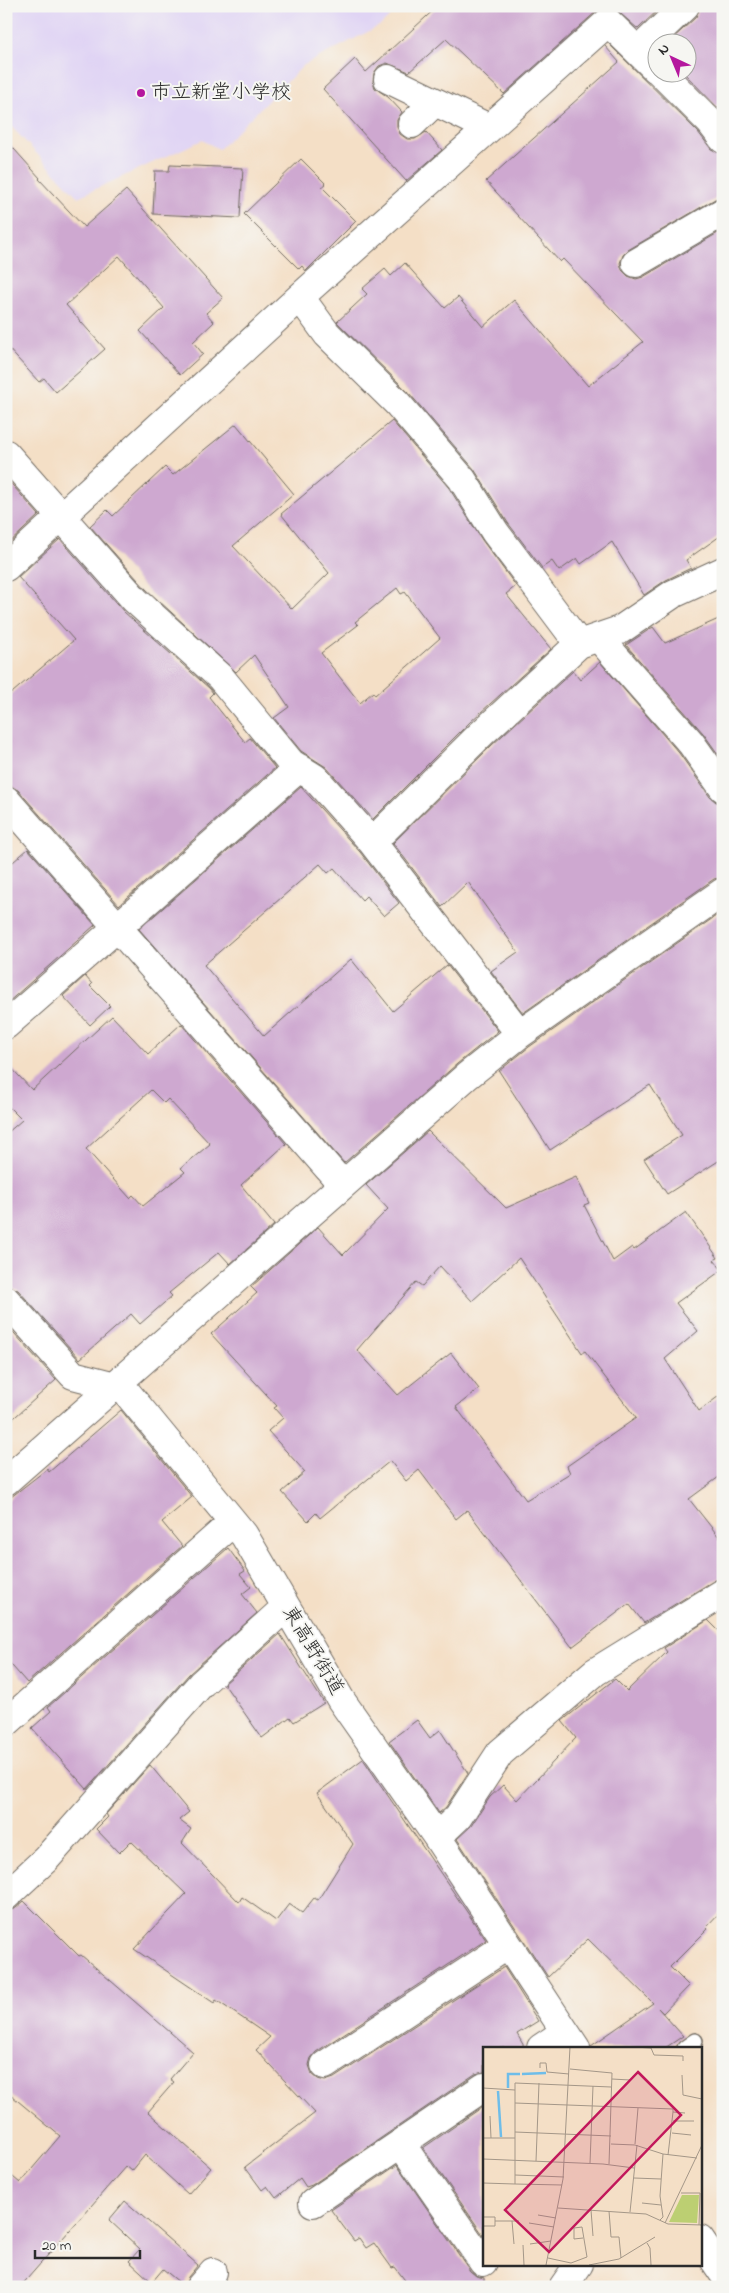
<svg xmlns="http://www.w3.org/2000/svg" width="729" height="2293" viewBox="0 0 729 2293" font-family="'Indie Flower','Klee One',sans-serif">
	<rect width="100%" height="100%" fill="#f6f6f2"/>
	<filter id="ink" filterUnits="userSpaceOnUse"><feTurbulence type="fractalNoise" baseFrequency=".02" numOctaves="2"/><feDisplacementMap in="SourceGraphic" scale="10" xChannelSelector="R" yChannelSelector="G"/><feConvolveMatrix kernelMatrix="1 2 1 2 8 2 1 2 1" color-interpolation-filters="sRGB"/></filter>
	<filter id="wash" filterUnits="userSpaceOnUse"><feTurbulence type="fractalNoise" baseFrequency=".0096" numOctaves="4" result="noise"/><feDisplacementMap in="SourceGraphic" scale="20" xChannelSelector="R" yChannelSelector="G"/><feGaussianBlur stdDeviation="1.12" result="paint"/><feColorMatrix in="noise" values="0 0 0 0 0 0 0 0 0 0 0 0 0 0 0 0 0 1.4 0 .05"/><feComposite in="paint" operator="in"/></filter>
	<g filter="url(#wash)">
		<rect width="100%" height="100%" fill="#f4dfc6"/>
		<!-- built -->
		<path fill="#e0d4f4" d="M 6,6 L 401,6 L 381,25 L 304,65 L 219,149 L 202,140 L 78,197 L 6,121 Z"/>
		<g id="blocks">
			<!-- building -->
			<path fill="#cea8d0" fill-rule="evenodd" d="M 438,6 L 662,6 L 638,29 L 613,7 L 605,7 L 598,10 L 504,94 L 446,39 L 409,72 L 387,63 L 379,66 L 374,73 L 373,81 L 375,88 L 388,97 L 402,112 L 397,120 L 397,127 L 400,134 L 407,139 L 415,139 L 426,132 L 442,150 L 406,181 L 323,89 L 355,59 L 366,72 Z
				M 700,6 L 723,6 L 723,113 L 683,72 L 686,72 L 686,42 L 669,42 L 696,17 Z
				M 608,43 L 698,132 L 711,149 L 723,154 L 723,196 L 715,199 L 628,250 L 623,255 L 620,263 L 622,270 L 628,276 L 636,279 L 643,277 L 723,230 L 723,534 L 686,560 L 691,568 L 666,580 L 644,595 L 612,542 L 581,564 L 577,558 L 559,571 L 552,561 L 542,568 L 508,523 L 474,469 L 409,393 L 337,322 L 367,294 L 362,289 L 385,269 L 391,276 L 405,263 L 445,308 L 458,297 L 483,327 L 514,300 L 588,386 L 643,342 L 563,259 L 560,262 L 486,181 L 619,62 L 605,46 Z
				M 6,140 L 40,178 L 39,179 L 84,227 L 126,190 L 223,298 L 206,313 L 214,322 L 193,342 L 203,354 L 180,375 L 140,331 L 164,308 L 119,256 L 66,305 L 105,349 L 56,392 L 44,378 L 39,382 L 6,346 Z
				M 301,159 L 326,184 L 322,187 L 356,221 L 306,271 L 302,266 L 299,269 L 244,214 Z
				M 170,165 L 243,168 L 240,218 L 153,214 L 155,171 L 169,171 Z
				M 392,421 L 449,488 L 482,540 L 516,586 L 506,594 L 551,649 L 470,722 L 373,819 L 326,767 L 301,751 L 274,718 L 289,707 L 254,655 L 236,672 L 146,589 L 90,526 L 107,510 L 113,516 L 165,467 L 173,475 L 236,424 L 294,494 L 233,546 L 292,609 L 329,573 L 281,514 ZM 397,588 L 401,594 L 405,592 L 440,638 L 375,695 L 373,692 L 360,703 L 321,653 L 358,625 L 355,622 Z
				M 6,478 L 39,515 L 6,546 Z
				M 60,539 L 124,612 L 210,689 L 213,693 L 209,697 L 245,742 L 250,738 L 275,768 L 119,905 L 18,790 L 6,785 L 6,698 L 74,640 L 18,577 Z
				M 723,617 L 723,761 L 703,733 L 626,645 L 653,627 L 665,643 Z
				M 600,662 L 679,753 L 710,797 L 716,802 L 723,803 L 723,877 L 714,879 L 523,1013 L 491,971 L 518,952 L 468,882 L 442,907 L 393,843 L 492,745 L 573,671 L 580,680 Z
				M 301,787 L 360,852 L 399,903 L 384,916 L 366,896 L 362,900 L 334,868 L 328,873 L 320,864 L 204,965 L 264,1036 L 351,959 L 393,1011 L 447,965 L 498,1031 L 457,1064 L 344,1163 L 139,929 Z
				M 28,849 L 95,925 L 6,1004 L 6,868 Z
				M 723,911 L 723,1158 L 667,1194 L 644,1159 L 682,1135 L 650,1085 L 550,1150 L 499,1071 L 529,1047 Z
				M 85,976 L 92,984 L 90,986 L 110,1006 L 90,1025 L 63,996 Z
				M 112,1016 L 148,1054 L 181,1024 L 286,1144 L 241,1185 L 274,1225 L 230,1264 L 219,1252 L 169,1293 L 172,1296 L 140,1324 L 131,1314 L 80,1359 L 18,1290 L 6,1285 L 6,1134 L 22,1120 L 6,1104 L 6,1062 L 32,1090 ZM 151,1090 L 164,1103 L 168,1099 L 210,1144 L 181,1168 L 185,1172 L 143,1206 L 133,1195 L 130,1198 L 86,1149 Z
				M 428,1131 L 506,1208 L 576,1177 L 589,1203 L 584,1205 L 613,1261 L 632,1247 L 634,1250 L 686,1212 L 718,1258 L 714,1260 L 722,1270 L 676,1303 L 698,1331 L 665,1359 L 699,1411 L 723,1393 L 723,1474 L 689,1499 L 723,1542 L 723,1577 L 715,1580 L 644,1623 L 629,1604 L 572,1647 L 467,1510 L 456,1519 L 419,1470 L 406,1481 L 390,1461 L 320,1518 L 316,1513 L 308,1521 L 282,1492 L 305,1472 L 268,1431 L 283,1418 L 274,1408 L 277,1406 L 211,1334 L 257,1293 L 251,1287 L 318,1227 L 343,1255 L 388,1209 L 366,1185 ZM 519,1258 L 582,1353 L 585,1351 L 636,1418 L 567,1466 L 570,1473 L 526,1500 L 456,1407 L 479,1389 L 451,1353 L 398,1395 L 357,1350 L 416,1282 L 422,1286 L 440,1266 L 472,1301 Z
				M 6,1324 L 56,1380 L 6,1425 Z
				M 121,1410 L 192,1497 L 162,1522 L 182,1546 L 27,1683 L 6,1659 L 6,1501 L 47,1469 L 49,1472 Z
				M 228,1548 L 245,1571 L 240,1574 L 251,1587 L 242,1594 L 257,1613 L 189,1674 L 87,1789 L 32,1728 L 51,1711 L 48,1707 Z
				M 708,1620 L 723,1635 L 723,1909 L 706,1927 L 708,1929 L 670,1967 L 689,1986 L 663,2013 L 658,2008 L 683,2036 L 665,2048 L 591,2048 L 591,2046 L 653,2003 L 588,1939 L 548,1977 L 457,1839 L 471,1826 L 490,1797 L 503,1785 L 517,1800 L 576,1738 L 562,1721 L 615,1679 L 627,1691 L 667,1652 L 664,1648 Z
				M 280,1634 L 324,1703 L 294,1722 L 290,1717 L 262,1738 L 224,1684 Z
				M 417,1720 L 430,1738 L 440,1730 L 468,1773 L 446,1807 L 439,1813 L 389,1741 Z
				M 363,1759 L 486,1940 L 316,2052 L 311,2058 L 309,2065 L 312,2074 L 318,2079 L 325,2081 L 334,2078 L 504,1967 L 538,2021 L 517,2034 L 525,2048 L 484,2048 L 484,2072 L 475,2074 L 312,2185 L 306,2187 L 300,2178 L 276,2198 L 267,2186 L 262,2190 L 245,2167 L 315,2113 L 256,2050 L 270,2037 L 216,2000 L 214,2003 L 134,1949 L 186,1894 L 131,1841 L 119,1853 L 96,1829 L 108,1817 L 106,1814 L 150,1765 L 189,1812 L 179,1820 L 191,1829 L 182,1843 L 239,1902 L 242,1897 L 276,1921 L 289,1904 L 302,1913 L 314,1898 L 318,1900 L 353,1844 L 317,1793 Z
				M 24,1901 L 79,1956 L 81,1955 L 193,2052 L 170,2079 L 174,2082 L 148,2112 L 211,2168 L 188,2194 L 145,2155 L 132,2171 L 126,2166 L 20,2287 L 6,2287 L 6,2171 L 20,2183 L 60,2136 L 6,2091 L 6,1912 L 16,1908 Z
				M 484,2106 L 484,2236 L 423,2148 Z
				M 397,2165 L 470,2271 L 476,2276 L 484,2278 L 484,2287 L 410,2287 L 395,2267 L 392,2268 L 374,2243 L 366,2248 L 359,2238 L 354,2241 L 331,2210 Z
				M 125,2201 L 198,2265 L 188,2277 L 185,2287 L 163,2269 L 152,2282 L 129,2261 L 140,2249 L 109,2220 Z"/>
		</g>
	</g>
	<g filter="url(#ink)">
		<use href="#blocks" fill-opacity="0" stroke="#716a61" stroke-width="1"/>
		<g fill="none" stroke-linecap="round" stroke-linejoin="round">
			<defs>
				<path id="service" d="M 685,2048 L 695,2041"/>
				<path id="minor" d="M 638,51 L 685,6
					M 660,72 L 710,122 L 723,139
					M 388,79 L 489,128
					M 412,124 L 435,102
					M 636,263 L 723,212
					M 300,297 L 327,334 L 397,403 L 462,479 L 495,532 L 579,644
					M 6,454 L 135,600 L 221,678 L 291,763 L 315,778 L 372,842 L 520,1034
					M 6,567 L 300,297 L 608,22 L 656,69
					M 599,638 L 691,743 L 723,788
					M 6,800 L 343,1185
					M 372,842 L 481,734 L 579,644 L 620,630 L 673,594 L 723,571
					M 6,1025 L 299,768
					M 6,1300 L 73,1375 L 123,1388 L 244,1535 L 341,1700 L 437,1837 L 576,2048
					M 6,1481 L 467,1076 L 520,1034 L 723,892
					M 6,1723 L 233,1522
					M 437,1837 L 458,1817 L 500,1753 L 595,1672 L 723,1593
					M 6,1896 L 46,1859 L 201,1684 L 286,1607
					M 541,2048 L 565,2032
					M 325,2065 L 508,1945
					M 401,2144 L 483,2262
					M 313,2203 L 484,2087
					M 700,2239 L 723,2273
					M 200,2287 L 213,2272
					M 563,2287 L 579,2264"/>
			</defs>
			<!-- service casing -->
			<use href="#service" stroke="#716a61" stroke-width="18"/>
			<!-- minor casing -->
			<use href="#minor" stroke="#716a61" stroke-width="30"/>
			<!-- service -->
			<use href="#service" stroke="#fff" stroke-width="15"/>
			<!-- minor -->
			<use href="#minor" stroke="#fff" stroke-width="28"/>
		</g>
	</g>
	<!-- markers -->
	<circle fill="#b5179e" stroke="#f6f6f2" stroke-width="2" cx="141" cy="93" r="5"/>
	<g text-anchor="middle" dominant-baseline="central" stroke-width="4" stroke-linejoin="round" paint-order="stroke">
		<!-- poi labels -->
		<g font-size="20" fill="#2b2b2b" stroke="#f6f6f2" text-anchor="start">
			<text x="151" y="93">市立新堂小学校</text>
		</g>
		<!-- street labels -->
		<g font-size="20" fill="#2b2b2b" stroke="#f6f6f2">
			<text transform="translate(312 1651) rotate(59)">東高野街道</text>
		</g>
	</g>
	<!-- overview -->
	<g transform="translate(483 2047)">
		<rect width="219" height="219" fill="#f4dfc6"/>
		<path d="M 199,148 L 216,148 L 214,176 L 186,175 Z" fill="#bccf72"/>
		<path fill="none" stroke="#6ebde9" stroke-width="2.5" d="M 39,27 L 63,26M 25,41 L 25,27 L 37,27M 15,44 L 18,90"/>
		<path fill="none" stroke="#a49788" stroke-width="1" d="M 151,0 L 168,1M 168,1 L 171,8 L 200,9 L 200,14M 57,21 L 57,16 L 63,16 L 64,25 L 86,27M 87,22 L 129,26 L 126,117M 199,28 L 200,48 L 219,52M 129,32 L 147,33M 0,41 L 32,43M 32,56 L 190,62 L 190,65 L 202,66M 7,69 L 8,91M 190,74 L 211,74M 32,85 L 128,89M 189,86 L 208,88M 0,91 L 32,91M 128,97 L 152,98 L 180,107 L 214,111M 152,97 L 155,61M 185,108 L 190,65M 0,112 L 120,117 L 151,121M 53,114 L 56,36M 107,116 L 110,39M 32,128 L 81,130M 151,131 L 178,132M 0,136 L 32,137 L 32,36 L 128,40M 32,137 L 79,138M 198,146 L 217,146M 159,156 L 178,158M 75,161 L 163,167 L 185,177 L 219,178M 108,163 L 110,189M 126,164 L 128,190 L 136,190 L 138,211M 147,165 L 154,98M 55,168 L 73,171M 0,170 L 12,170 L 12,174M 177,173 L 180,170 L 177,149 L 180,107M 12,174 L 36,174M 29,174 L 31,197M 46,176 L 71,180M 182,176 L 219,98M 216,178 L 217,146M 0,179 L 12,179 L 12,174M 164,196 L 167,201 L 168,218M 47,197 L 68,194M 40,198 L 41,218M 65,211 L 88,216 L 104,210 L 99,180 L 91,181 L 91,192 L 100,191M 63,218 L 80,132 L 87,0M 106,218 L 136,212 L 172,190"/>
		<path fill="#c2185b" fill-opacity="0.15" stroke="#c2185b" stroke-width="2.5" d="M 155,25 L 198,68 L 66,205 L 22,163 Z"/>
		<rect width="219" height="219" fill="none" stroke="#2b2b2b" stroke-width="2.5"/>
	</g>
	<!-- margin -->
	<rect width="729" height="2293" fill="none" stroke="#f6f6f2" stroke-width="25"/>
	<!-- north arrow -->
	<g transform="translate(672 58) rotate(316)"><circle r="24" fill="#f6f6f2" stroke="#a5a5a2"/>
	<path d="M0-4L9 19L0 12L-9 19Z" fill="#b5179e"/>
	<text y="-8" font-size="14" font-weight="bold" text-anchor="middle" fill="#2b2b2b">N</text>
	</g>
	<!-- scale -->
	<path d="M35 2250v8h105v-8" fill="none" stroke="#2b2b2b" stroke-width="2.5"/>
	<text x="42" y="2250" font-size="15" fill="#2b2b2b" stroke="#f6f6f2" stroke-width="4" paint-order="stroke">20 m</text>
</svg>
